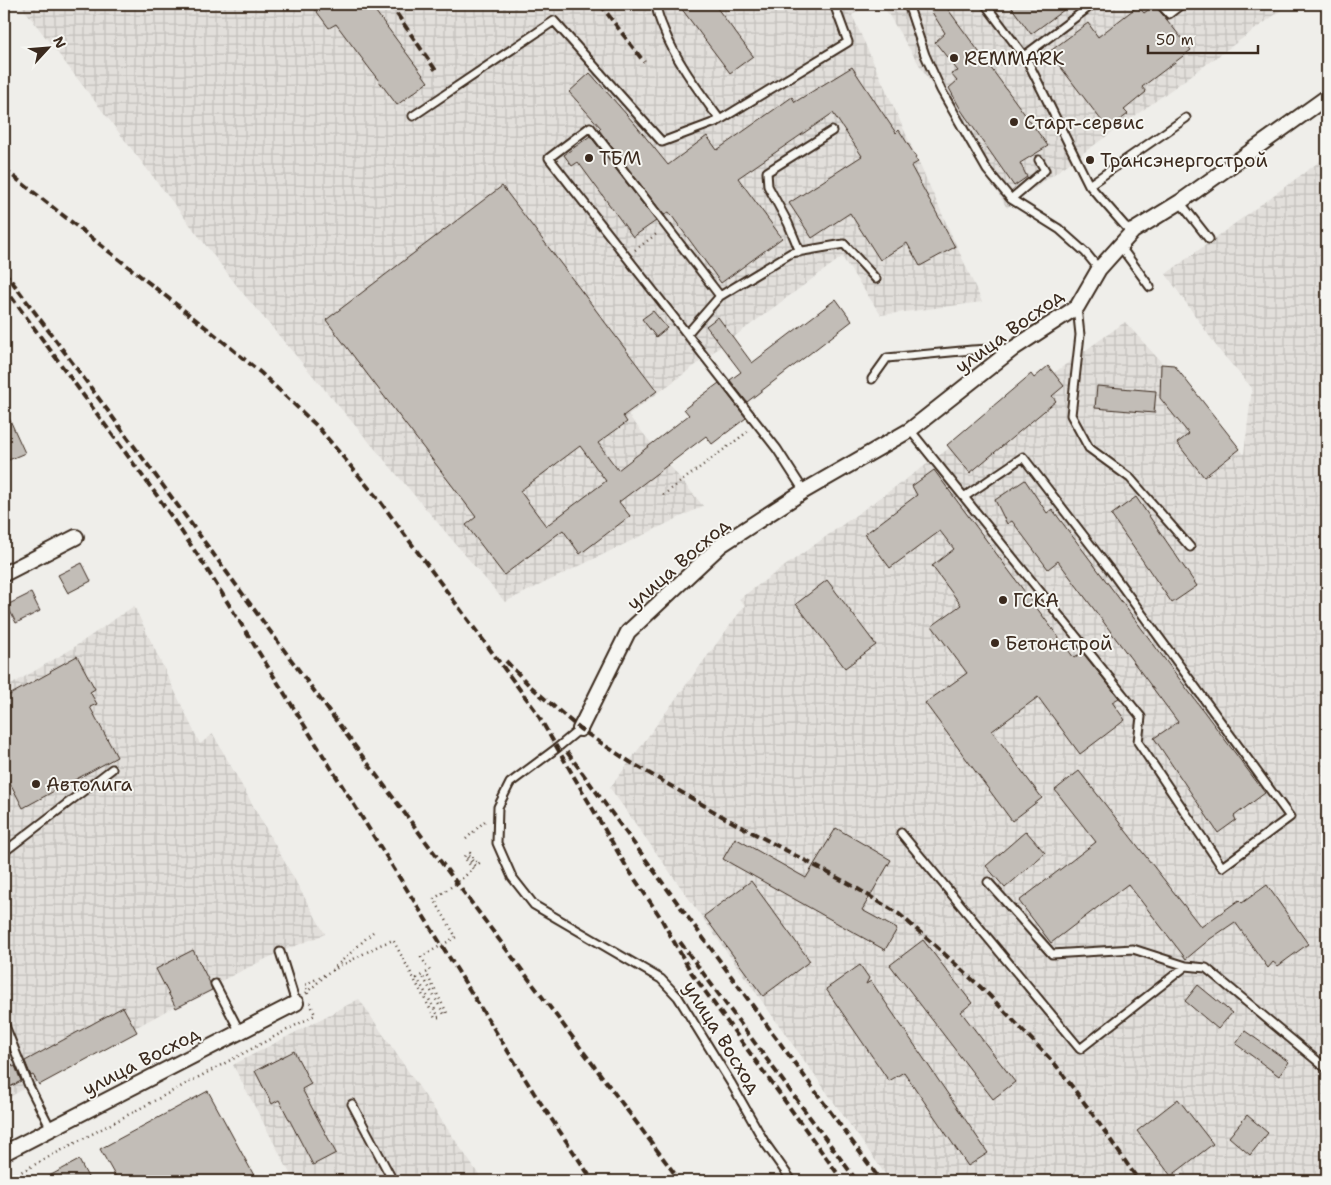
<svg xmlns="http://www.w3.org/2000/svg" width="1331" height="1185" viewBox="0 0 1331 1185" font-family="'Shantell Sans',sans-serif">
	<defs>
		<pattern id="industrial-grid" width="8" height="8" patternUnits="userSpaceOnUse" patternTransform="scale(1.25)"><rect width="8" height="8" fill="#e2dfdb"/><path d="M0 4h8M4 0v8" fill="none" stroke="#c3c0bc"/></pattern>
	</defs>
	<rect width="100%" height="100%" fill="#efeeea"/>
	<filter id="ink" filterUnits="userSpaceOnUse"><feTurbulence type="fractalNoise" baseFrequency=".02" numOctaves="2"/><feDisplacementMap in="SourceGraphic" scale="10" xChannelSelector="R" yChannelSelector="G"/><feConvolveMatrix kernelMatrix="1 2 1 2 8 2 1 2 1" color-interpolation-filters="sRGB"/></filter>
	<g filter="url(#ink)">
		<!-- industrial -->
		<path fill="url(#industrial-grid)" d="M 20,4 L 871,4 L 852,15 L 982,302 L 881,315 L 842,257 L 628,415 L 703,506 L 505,602 L 241,291 Z
			M 882,4 L 1290,4 L 1007,208 Z
			M 1327,156 L 1327,1181 L 890,1181 L 610,788 L 745,605 L 739,599 L 1125,322 L 1244,454 L 1252,388 L 1219,350 L 1166,274 Z
			M 134,606 L 200,744 L 213,734 L 325,934 L 280,952 L 215,984 L 4,1100 L 4,689 L 70,650 Z
			M 359,999 L 483,1181 L 294,1181 L 233,1065 Z"/>
		<!-- building -->
		<path fill="#c2bdb7" stroke="#3b2a1e" fill-rule="evenodd" d="M 311,4 L 370,4 L 428,82 L 397,105 L 336,24 L 329,28 Z
			M 678,4 L 714,4 L 753,56 L 730,73 Z
			M 927,4 L 944,4 L 1048,146 L 1020,163 L 1027,177 L 1014,186 L 961,110 L 949,88 L 957,81 L 951,74 L 958,71 L 935,42 L 945,33 Z
			M 1009,4 L 1072,4 L 1031,34 Z
			M 1155,5 L 1191,50 L 1142,87 L 1146,92 L 1124,110 L 1128,114 L 1108,129 L 1049,52 L 1088,23 L 1098,37 L 1138,6 L 1144,13 Z
			M 852,67 L 896,133 L 899,130 L 916,157 L 915,158 L 918,162 L 911,166 L 955,247 L 920,266 L 907,243 L 880,260 L 850,213 L 812,238 L 789,203 L 862,156 L 833,113 L 738,178 L 782,238 L 721,283 L 669,212 L 664,215 L 599,130 L 601,128 L 569,92 L 590,73 L 634,123 L 668,165 L 707,136 L 717,150 L 792,97 L 795,102 Z
			M 590,136 L 656,221 L 633,237 L 578,162 L 572,166 L 564,155 Z
			M 502,186 L 657,391 L 623,416 L 627,422 L 598,443 L 618,470 L 689,415 L 684,409 L 719,383 L 746,418 L 712,444 L 706,436 L 619,502 L 630,516 L 580,554 L 563,530 L 504,575 L 466,525 L 476,517 L 326,320 ZM 580,446 L 606,481 L 546,526 L 520,491 Z
			M 836,299 L 852,321 L 747,402 L 730,380 L 741,372 L 706,326 L 718,317 L 752,363 Z
			M 653,311 L 667,328 L 656,337 L 642,319 Z
			M 1161,364 L 1174,365 L 1240,449 L 1204,477 L 1177,443 L 1189,434 L 1160,398 Z
			M 1048,366 L 1064,386 L 1052,396 L 1056,401 L 970,473 L 947,445 L 1031,374 L 1034,378 Z
			M 1097,386 L 1156,391 L 1154,413 L 1095,408 Z
			M 4,407 L 25,453 L 4,462 Z
			M 934,470 L 1074,658 L 1082,652 L 1119,698 L 1112,702 L 1125,720 L 1080,754 L 1038,697 L 992,731 L 1042,798 L 1012,821 L 925,703 L 967,673 L 932,626 L 961,605 L 932,566 L 954,549 L 940,531 L 890,568 L 865,534 L 917,495 L 912,486 Z
			M 1025,480 L 1047,513 L 1052,509 L 1265,793 L 1234,816 L 1236,820 L 1218,833 L 1154,738 L 1178,722 L 1058,561 L 1048,569 L 1012,521 L 1007,524 L 995,500 Z
			M 1136,497 L 1197,586 L 1172,603 L 1111,515 Z
			M 82,563 L 91,581 L 68,593 L 58,575 Z
			M 827,580 L 876,645 L 845,668 L 796,604 Z
			M 31,593 L 40,611 L 16,623 L 7,605 Z
			M 77,656 L 95,689 L 90,692 L 97,704 L 90,707 L 117,757 L 23,808 L 4,771 L 4,698 L 51,672 L 50,671 Z
			M 1079,771 L 1201,927 L 1239,900 L 1242,903 L 1267,885 L 1308,944 L 1278,966 L 1273,962 L 1268,968 L 1235,922 L 1210,939 L 1186,959 L 1128,884 L 1051,943 L 1019,901 L 1096,842 L 1055,790 Z
			M 836,828 L 891,860 L 862,910 L 897,929 L 885,950 L 723,859 L 735,838 L 806,878 Z
			M 1026,831 L 1045,853 L 1005,888 L 986,866 Z
			M 751,881 L 810,961 L 763,996 L 704,916 Z
			M 923,940 L 972,1003 L 961,1012 L 1015,1082 L 993,1099 L 890,965 Z
			M 193,950 L 210,983 L 212,990 L 176,1008 L 156,969 Z
			M 860,965 L 869,978 L 866,984 L 871,981 L 988,1153 L 968,1166 L 904,1072 L 889,1081 L 826,989 Z
			M 1198,985 L 1232,1013 L 1218,1029 L 1185,1001 Z
			M 123,1007 L 137,1032 L 39,1085 L 33,1075 L 31,1076 L 25,1061 Z
			M 1245,1031 L 1289,1062 L 1279,1076 L 1236,1044 Z
			M 4,1049 L 13,1067 L 15,1066 L 21,1081 L 4,1090 Z
			M 294,1051 L 311,1084 L 302,1089 L 336,1153 L 313,1165 L 279,1100 L 272,1104 L 255,1071 Z
			M 208,1091 L 257,1181 L 118,1181 L 100,1149 Z
			M 1178,1099 L 1213,1144 L 1171,1176 L 1137,1131 Z
			M 1247,1115 L 1268,1133 L 1250,1155 L 1229,1137 Z
			M 79,1160 L 90,1181 L 40,1181 Z"/>
		<g fill="none" stroke-linecap="round" stroke-linejoin="round">
			<defs>
				<path id="lane" d="M 656,4 C 657,13 660,21 664,30 C 677,63 699,91 720,120
					M 985,4 L 1027,60 L 1089,185 L 1125,226 L 1133,231
					M 1160,4 L 1169,14 L 1182,4
					M 909,7 L 925,55 L 941,90 L 987,170 L 1011,199 L 1059,229 L 1086,253 L 1099,269
					M 1024,56 L 1093,4
					M 413,116 L 554,21 L 662,142 L 718,121 L 848,42 L 834,4
					M 1089,185 L 1186,118
					M 1011,199 L 1045,170 L 1039,160
					M 1180,202 L 1209,239
					M 1120,246 L 1150,287
					M 800,252 L 788,223 L 768,186 L 767,172 L 832,131
					M 720,296 L 590,127 L 549,158 L 777,449 L 804,491
					M 1077,307 L 1080,335 L 1071,415 L 1089,448 L 1130,478 L 1190,547
					M 687,334 L 720,296 L 791,253 L 844,244 L 876,279
					M 872,379 L 887,358 L 972,350 L 1011,348
					M 910,430 L 1141,717 L 1138,742 L 1222,867 L 1290,817 L 1110,570 L 1023,457 L 964,497
					M 580,729 L 557,748 L 510,783 L 498,807 L 497,843 L 512,877 L 534,905 L 661,979 L 678,997 L 731,1083 L 765,1143 L 792,1181
					M 901,833 L 1080,1049 L 1186,966 L 1206,968 L 1327,1069
					M 4,852 L 112,769
					M 988,882 L 1052,954 L 1133,949 L 1186,966
					M 280,952 L 296,1003
					M 215,984 L 240,1032
					M 4,1023 L 29,1086 L 51,1129
					M 352,1104 L 393,1181"/>
				<path id="street" d="M 4,574 L 76,537
					M 580,729 L 628,632 L 721,545 L 804,491 L 910,430 L 1014,348 L 1077,307 L 1099,269 L 1133,231 L 1180,202 L 1327,97
					M 4,1153 L 296,1003"/>
			</defs>
			<!-- lane casing -->
			<use href="#lane" stroke="#3b2a1e" stroke-width="11"/>
			<!-- street casing -->
			<use href="#street" stroke="#3b2a1e" stroke-width="18"/>
			<!-- path -->
			<path stroke="#3b2a1e" stroke-width="2.5" stroke-dasharray="1 4" stroke-linecap="butt" d="M 635,250 L 659,232
				M 663,495 L 750,430
				M 466,839 L 487,819
				M 332,970 L 373,932
				M 306,993 L 326,975
				M 308,994 L 305,985 L 380,945 L 393,940 L 435,1018 L 439,1017 L 417,978 L 422,975 L 444,1014 L 447,1013 L 426,973 L 430,971 L 421,957 L 456,937 L 434,899 L 458,882 L 473,869 L 464,857 L 465,855 L 475,867 L 476,866 L 468,854 L 470,853 L 478,864 L 482,861
				M 4,1181 L 315,1015 L 310,1002"/>
			<!-- lane -->
			<use href="#lane" stroke="#f6f6f2" stroke-width="7"/>
			<!-- street -->
			<use href="#street" stroke="#f6f6f2" stroke-width="14"/>
			<!-- rail -->
			<path stroke="#3b2a1e" stroke-width="4" stroke-dasharray="8 4" stroke-linecap="butt" d="M 390,4 L 437,72
				M 468,4 L 470,7
				M 600,4 L 644,62
				M 4,169 L 214,334 L 261,373 L 318,427 L 379,500 L 535,710 L 626,866 L 659,915 L 691,972 L 843,1181
				M 4,271 C 126,434 245,598 366,761 C 470,902 576,1041 680,1181
				M 4,287 L 158,497 L 203,563 L 534,1093 L 593,1181
				M 506,661 L 530,686 L 580,729 L 630,762 L 727,819 L 853,886 L 899,914 L 939,949 L 988,994 L 1055,1064 L 1089,1109 L 1139,1181
				M 567,752 L 881,1181
				M 680,942 L 857,1181"/>
		</g>
	</g>
	<!-- markers -->
	<g fill="#3b2a1e" stroke="#f6f6f2" stroke-width="2">
		<circle cx="954" cy="58" r="5"/>
		<circle cx="1014" cy="122" r="5"/>
		<circle cx="589" cy="158" r="5"/>
		<circle cx="1090" cy="160" r="5"/>
		<circle cx="1003" cy="600" r="5"/>
		<circle cx="995" cy="643" r="5"/>
		<circle cx="36" cy="784" r="5"/>
	</g>
	<g text-anchor="middle" dominant-baseline="central" stroke-width="4" stroke-linejoin="round" paint-order="stroke">
		<!-- poi labels -->
		<g font-size="19" fill="#3b2a1e" stroke="#f6f6f2" text-anchor="start">
			<text x="964" y="58">REMMARK</text>
			<text x="1024" y="122">Старт-сервис</text>
			<text x="599" y="158">ТБМ</text>
			<text x="1100" y="160">Трансэнергострой</text>
			<text x="1013" y="600">ГСКА</text>
			<text x="1005" y="643">Бетонстрой</text>
			<text x="46" y="784">Автолига</text>
		</g>
		<!-- street labels -->
		<g font-size="19" fill="#3b2a1e" stroke="#f6f6f2">
			<text transform="translate(1009 331) rotate(-36)">улица Восход</text>
			<text transform="translate(678 564) rotate(-41)">улица Восход</text>
			<text transform="translate(722 1037) rotate(58)">улица Восход</text>
			<text transform="translate(141 1061) rotate(-27)">улица Восход</text>
		</g>
	</g>
	<!-- margin -->
	<rect width="1331" height="1185" fill="none" stroke="#f6f6f2" stroke-width="20"/>
	<rect x="10" y="10" width="1311" height="1165" fill="none" stroke="#3b2a1e" stroke-width="2" filter="url(#ink)"/>
	<!-- north arrow -->
	<g transform="translate(48 48) rotate(64)" stroke="#f6f6f2" stroke-width="4" paint-order="stroke">
	<path d="M0-4L9 19L0 12L-9 19Z" fill="#3b2a1e"/>
	<text y="-8" font-size="14" font-weight="bold" text-anchor="middle" fill="#3b2a1e">N</text>
	</g>
	<!-- scale -->
	<path d="M1148 45v8h110v-8" fill="none" stroke="#3b2a1e" stroke-width="2.5"/>
	<text x="1156" y="45" font-size="15" fill="#3b2a1e" stroke="#f6f6f2" stroke-width="4" paint-order="stroke">50 m</text>
</svg>
